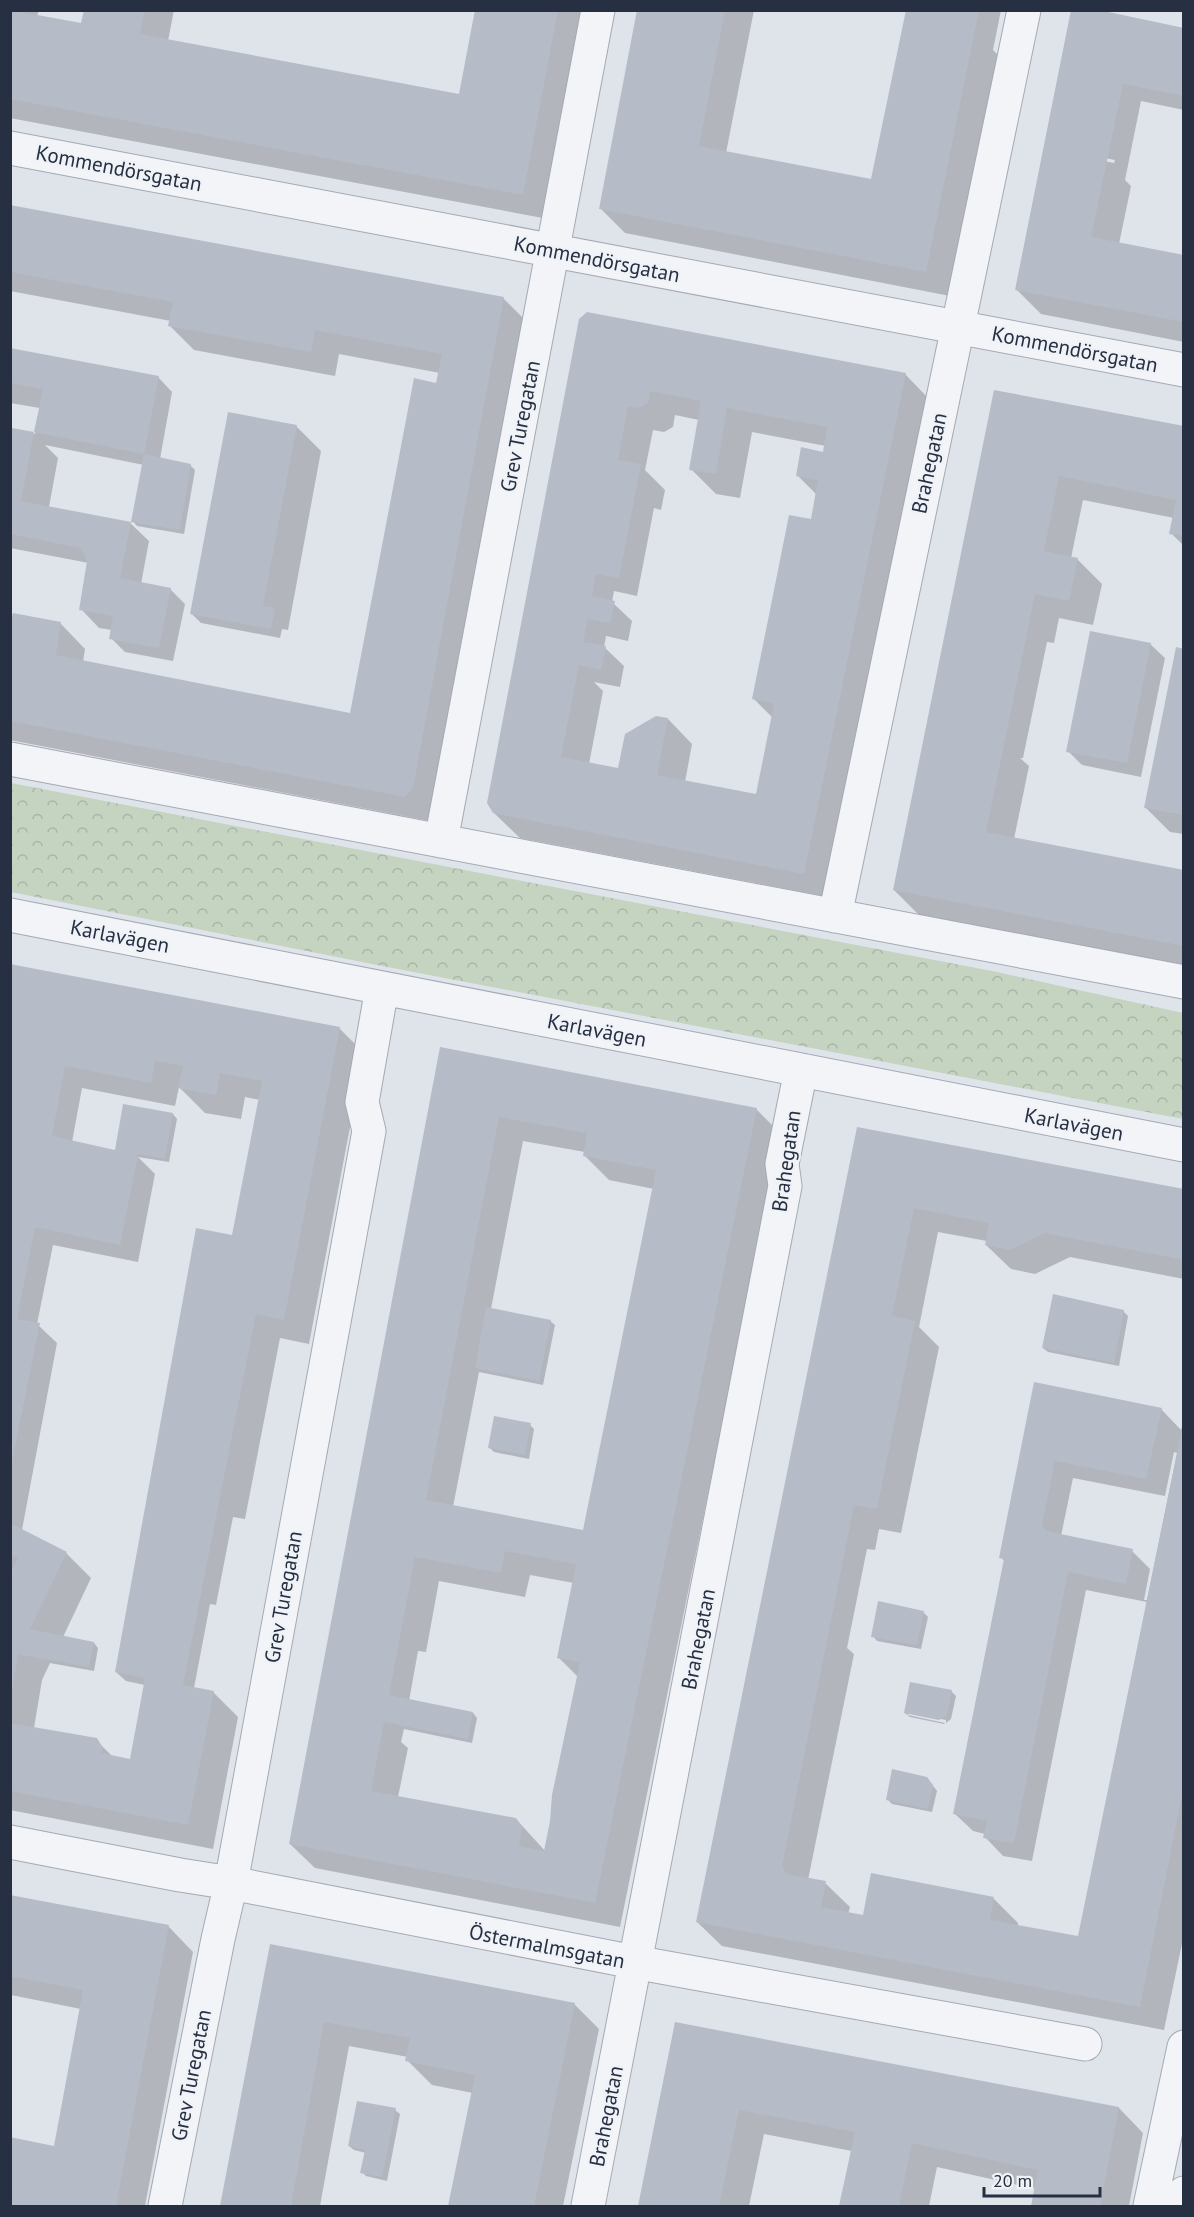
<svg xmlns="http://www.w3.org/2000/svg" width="1194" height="2217" viewBox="0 0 1194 2217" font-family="'PT Sans',sans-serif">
	<defs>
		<pattern id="park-crowns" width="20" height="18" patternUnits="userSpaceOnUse" patternTransform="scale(1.5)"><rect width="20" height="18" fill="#c4d4c0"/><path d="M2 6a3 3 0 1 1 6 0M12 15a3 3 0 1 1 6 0" fill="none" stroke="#a8b6a6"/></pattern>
	</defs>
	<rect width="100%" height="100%" fill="#dfe3ea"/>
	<!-- park -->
	<path fill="url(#park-crowns)" d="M 11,783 L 997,972 L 1183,1013 L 1183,1119 L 382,966 L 11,892 Z"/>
	<!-- shadow -->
	<path fill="#0003" fill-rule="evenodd" d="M 10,10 L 39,10 L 37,16 L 82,25 L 85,10 L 174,10 L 168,41 L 460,96 L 476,10 L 587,10 L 548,219 L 10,118 Z
		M 638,10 L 754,10 L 726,153 L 873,181 L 907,10 L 1001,10 L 993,50 L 999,56 L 950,296 L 625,233 L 601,209 Z
		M 1072,10 L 1184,29 L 1184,110 L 1141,101 L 1125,180 L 1131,186 L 1119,244 L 1184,256 L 1184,342 L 1041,314 L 1016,289 ZM 1064,150 L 1115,160 L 1114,163 L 1064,153 Z
		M 10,206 L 504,299 L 528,323 L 499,482 L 492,481 L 458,660 L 464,666 L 430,821 L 10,740 L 10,631 L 61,624 L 85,649 L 83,662 L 352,715 L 440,373 L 339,354 L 335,376 L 194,350 L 170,326 L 171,321 L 10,291 Z
		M 580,319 L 905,374 L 929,399 L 829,897 L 520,838 L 494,813 ZM 675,415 L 699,420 L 691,469 L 716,494 L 740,498 L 752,432 L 826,446 L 824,453 L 797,475 L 817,495 L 813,521 L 754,699 L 773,718 L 757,796 L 685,782 L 692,744 L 668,719 L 619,770 L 589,764 L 603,691 L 594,682 L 620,687 L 624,666 L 604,647 L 606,636 L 628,641 L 632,621 L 612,602 L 614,591 L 637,596 L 654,508 L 661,510 L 665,490 L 645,470 L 653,430 L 664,432 L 673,427 Z
		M 10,350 L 158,377 L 172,392 L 160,459 L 190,465 L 195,470 L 184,534 L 137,526 L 133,521 L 144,465 L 45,445 L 58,458 L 49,507 L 130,523 L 149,541 L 141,584 L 170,589 L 185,604 L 173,661 L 125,652 L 111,638 L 112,630 L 99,628 L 81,609 L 89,563 L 10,548 L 10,440 L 13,430 L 35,434 L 40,408 L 10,403 Z
		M 995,391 L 1184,427 L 1184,546 L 1171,533 L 1174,518 L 1083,500 L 1071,558 L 1077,559 L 1102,584 L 1093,625 L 1059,618 L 1054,643 L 1047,642 L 1023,758 L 1020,758 L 1029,766 L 1014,839 L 1184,872 L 1184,966 L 919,915 L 894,890 Z
		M 296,426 L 321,451 L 288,630 L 282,629 L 280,638 L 201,623 L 192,614 Z
		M 1150,644 L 1165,658 L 1141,777 L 1082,765 L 1068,751 Z
		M 1184,651 L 1184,834 L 1170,832 L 1145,807 Z
		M 10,965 L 339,1028 L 364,1053 L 309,1344 L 280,1338 L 245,1519 L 233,1517 L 216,1605 L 210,1604 L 194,1688 L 213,1692 L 238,1717 L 213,1849 L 10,1810 L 10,1578 L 14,1570 L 10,1568 ZM 179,1087 L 205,1113 L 241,1119 L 245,1097 L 260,1100 L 233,1237 L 116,1672 L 126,1681 L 145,1685 L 131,1760 L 113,1757 L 96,1740 L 34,1728 L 42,1680 L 50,1663 L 94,1671 L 98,1648 L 94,1643 L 63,1637 L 91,1578 L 66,1553 L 22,1530 L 57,1343 L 37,1324 L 53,1245 L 138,1262 L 155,1174 L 138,1157 L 169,1162 L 177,1119 L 173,1114 L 116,1151 L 72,1142 L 82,1088 L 175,1106 Z
		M 442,1048 L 756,1109 L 781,1134 L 620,1927 L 315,1868 L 290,1844 ZM 523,1141 L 585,1152 L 584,1155 L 609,1180 L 654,1189 L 584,1531 L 453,1507 L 479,1372 L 543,1385 L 555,1325 L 550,1321 L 491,1309 ZM 530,1575 L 574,1583 L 558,1657 L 578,1677 L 546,1852 L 516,1819 L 398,1797 L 408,1748 L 401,1742 L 404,1729 L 472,1743 L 477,1718 L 473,1713 L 409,1701 L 418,1651 L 426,1652 L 439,1581 L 525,1597 Z
		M 858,1128 L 1184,1191 L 1184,1279 L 1070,1257 L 1035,1274 L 1011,1269 L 986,1245 L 987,1241 L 938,1232 L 919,1327 L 939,1347 L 901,1533 L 879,1529 L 875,1550 L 867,1549 L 847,1648 L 854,1654 L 808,1880 L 825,1883 L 850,1907 L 848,1914 L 864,1917 L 872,1875 L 994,1899 L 1018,1923 L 1018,1927 L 1079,1938 L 1147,1602 L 1086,1590 L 1032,1861 L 1003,1856 L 985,1837 L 985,1834 L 973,1831 L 954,1813 L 1005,1562 L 1001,1557 L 1036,1384 L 1161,1409 L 1181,1430 L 1184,1420 L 1184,1934 L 1164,2030 L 722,1946 L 697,1922 ZM 1174,1452 L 1177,1453 L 1147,1600 L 1144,1600 L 1150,1569 L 1132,1551 L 1061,1536 L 1073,1478 L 1165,1496 Z
		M 1123,1311 L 1128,1316 L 1119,1366 L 1048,1352 L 1043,1348 Z
		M 530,1425 L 534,1429 L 529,1459 L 494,1452 L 489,1447 Z
		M 923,1612 L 928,1617 L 921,1649 L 877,1641 L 873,1636 Z
		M 951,1691 L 956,1696 L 951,1719 L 946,1723 L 946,1720 L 908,1712 L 908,1715 L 945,1723 L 944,1724 L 910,1717 L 905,1713 Z
		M 931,1783 L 937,1791 L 932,1812 L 892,1804 L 888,1800 Z
		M 10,1897 L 169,1927 L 193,1952 L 145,2206 L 10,2206 L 10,2139 L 55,2148 L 81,2009 L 11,1995 L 10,2000 Z
		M 271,1946 L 574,2004 L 599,2029 L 563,2206 L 450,2206 L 473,2093 L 432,2085 L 407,2060 L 408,2057 L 349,2046 L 320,2206 L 222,2206 Z
		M 676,2024 L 1119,2108 L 1143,2133 L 1129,2206 L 1032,2206 L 1036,2189 L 937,2167 L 929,2206 L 840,2206 L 852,2151 L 764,2134 L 749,2206 L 639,2206 Z
		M 395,2110 L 400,2114 L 387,2181 L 366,2176 L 362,2172 L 366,2153 L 354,2150 L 349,2146 Z"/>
	<!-- building -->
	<path fill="#b6bcc7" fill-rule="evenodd" d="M 10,10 L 81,23 L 84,10 L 145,10 L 140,34 L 459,94 L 475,10 L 558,10 L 523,195 L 10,99 Z
		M 637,10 L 725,10 L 699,146 L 871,179 L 906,10 L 979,10 L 926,272 L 599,209 Z
		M 1071,10 L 1099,10 L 1184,28 L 1184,96 L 1123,84 L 1091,237 L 1184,255 L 1184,322 L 1015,290 Z
		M 10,205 L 504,297 L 413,788 L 405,797 L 10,721 L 10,623 L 13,613 L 61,622 L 56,655 L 350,713 L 414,378 L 436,383 L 442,354 L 315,330 L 311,352 L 168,326 L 173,302 L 10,272 Z
		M 587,312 L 906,373 L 804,874 L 493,813 L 487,803 L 579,319 ZM 650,391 L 701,401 L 689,470 L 716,474 L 727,408 L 827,427 L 823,452 L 801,447 L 796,476 L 818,480 L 811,519 L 789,515 L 769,615 L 752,699 L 774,704 L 756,794 L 657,775 L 668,718 L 656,716 L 625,734 L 618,768 L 561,757 L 579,665 L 601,670 L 606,646 L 583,642 L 588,619 L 610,623 L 615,601 L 592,596 L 596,574 L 619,578 L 641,464 L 618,460 L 628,406 L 639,408 L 649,402 Z
		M 10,348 L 159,376 L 144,454 L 34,432 L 21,501 L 131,522 L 120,578 L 171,588 L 159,648 L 109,639 L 113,616 L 79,610 L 87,561 L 81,548 L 10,534 L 10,433 L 12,428 L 34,432 L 43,389 L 10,383 Z
		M 994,390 L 1184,426 L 1184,536 L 1169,534 L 1176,500 L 1059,476 L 1044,551 L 1078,558 L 1069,601 L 1035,594 L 986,832 L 1184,870 L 1184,946 L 893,890 Z
		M 228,412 L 297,425 L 263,606 L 275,608 L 271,629 L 190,614 Z
		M 144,454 L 191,464 L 180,530 L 131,522 Z
		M 1090,631 L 1151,643 L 1127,763 L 1066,752 Z
		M 1176,647 L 1184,649 L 1184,815 L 1144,808 Z
		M 10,964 L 340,1027 L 284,1320 L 256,1314 L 183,1685 L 214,1691 L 188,1825 L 10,1791 L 10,1723 L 97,1738 L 103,1748 L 101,1753 L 130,1759 L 145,1678 L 115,1672 L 196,1228 L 232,1235 L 262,1081 L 220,1073 L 216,1095 L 178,1088 L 183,1066 L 155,1061 L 151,1083 L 65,1066 L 52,1136 L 115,1150 L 123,1104 L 173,1113 L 165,1159 L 138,1154 L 120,1245 L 35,1227 L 17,1319 L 40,1323 L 10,1471 Z
		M 440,1047 L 757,1108 L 595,1903 L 289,1844 ZM 499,1117 L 587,1133 L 583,1156 L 656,1170 L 583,1530 L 426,1500 ZM 505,1551 L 576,1564 L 557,1658 L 580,1662 L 552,1795 L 550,1821 L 544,1851 L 519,1846 L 522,1827 L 516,1818 L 371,1791 L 384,1722 L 468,1739 L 473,1712 L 389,1695 L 415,1557 L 501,1573 Z
		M 857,1127 L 1184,1189 L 1184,1260 L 1045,1233 L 1010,1250 L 985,1245 L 989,1223 L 914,1208 L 892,1316 L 915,1321 L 877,1509 L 854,1505 L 782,1866 L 787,1874 L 826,1881 L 821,1907 L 863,1915 L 871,1873 L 994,1897 L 990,1920 L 1078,1936 L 1184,1419 L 1184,1785 L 1140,2007 L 696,1922 Z
		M 1053,1294 L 1124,1310 L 1114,1363 L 1042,1348 Z
		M 486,1307 L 551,1320 L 539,1381 L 475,1368 Z
		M 1034,1382 L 1162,1408 L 1146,1479 L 1055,1461 L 1042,1524 L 1046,1531 L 1133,1549 L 1126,1584 L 1068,1572 L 1014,1843 L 983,1838 L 987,1821 L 953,1814 L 1004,1559 L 999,1558 Z
		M 494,1416 L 531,1423 L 525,1455 L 488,1448 Z
		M 10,1523 L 67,1552 L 30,1629 L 94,1642 L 89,1667 L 18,1654 L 12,1691 L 10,1575 L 18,1558 L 10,1555 Z
		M 878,1601 L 924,1611 L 917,1645 L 871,1637 Z
		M 910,1682 L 952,1690 L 947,1715 L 939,1720 L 904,1713 Z
		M 892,1769 L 927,1777 L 933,1785 L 928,1809 L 886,1800 Z
		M 10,1895 L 169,1925 L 116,2206 L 10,2206 L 10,2137 L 54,2146 L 83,1990 L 10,1976 Z
		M 270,1944 L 575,2003 L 534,2206 L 448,2206 L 475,2075 L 405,2061 L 410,2038 L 324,2022 L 291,2206 L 220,2206 Z
		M 675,2022 L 1119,2107 L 1100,2206 L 1031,2206 L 1038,2170 L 912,2143 L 899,2206 L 839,2206 L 855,2132 L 739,2110 L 719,2206 L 638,2206 Z
		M 357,2101 L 396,2108 L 382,2177 L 360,2173 L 365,2150 L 348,2146 Z"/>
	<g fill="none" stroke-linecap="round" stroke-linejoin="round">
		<defs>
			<path id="minor" d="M 10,148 L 1184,370
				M 10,759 L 1184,982
				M 441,841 L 598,10
				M 10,915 L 1184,1145
				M 835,916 L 1024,10
				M 10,1842 L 180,1875 L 231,1883 L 634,1962 L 1085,2044
				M 165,2206 L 218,1939 L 231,1883 L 369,1131 L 362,1102 L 382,988
				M 588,2206 L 785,1186 L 782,1164 L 801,1070
				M 1150,2206 L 1184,2047
				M 1181,2206 L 1184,2193"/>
		</defs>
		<!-- minor casing -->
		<use href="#minor" stroke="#a4aab4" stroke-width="35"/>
		<!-- minor -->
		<use href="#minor" stroke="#f2f4f8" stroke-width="33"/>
	</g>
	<g text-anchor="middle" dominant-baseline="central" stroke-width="4.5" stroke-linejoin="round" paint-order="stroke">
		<!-- street labels -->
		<g font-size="21" fill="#273042" stroke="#eff2f7">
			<text transform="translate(119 168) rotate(11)">Kommendörsgatan</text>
			<text transform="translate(597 259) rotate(11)">Kommendörsgatan</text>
			<text transform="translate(1075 349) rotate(11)">Kommendörsgatan</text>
			<text transform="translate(520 426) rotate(-79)">Grev Turegatan</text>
			<text transform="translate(929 463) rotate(-78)">Brahegatan</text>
			<text transform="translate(120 936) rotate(11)">Karlavägen</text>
			<text transform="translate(597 1030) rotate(11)">Karlavägen</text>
			<text transform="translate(1074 1124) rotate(11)">Karlavägen</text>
			<text transform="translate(786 1161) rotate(-82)">Brahegatan</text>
			<text transform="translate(283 1597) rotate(-80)">Grev Turegatan</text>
			<text transform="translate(698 1639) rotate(-79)">Brahegatan</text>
			<text transform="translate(547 1946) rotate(11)">Östermalmsgatan</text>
			<text transform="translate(191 2075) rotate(-79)">Grev Turegatan</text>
			<text transform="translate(606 2116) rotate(-79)">Brahegatan</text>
		</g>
	</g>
	<!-- border -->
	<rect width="1194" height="2217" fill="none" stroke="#273042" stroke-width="24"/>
	<!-- scale -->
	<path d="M984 2187v9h116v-9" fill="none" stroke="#273042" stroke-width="3"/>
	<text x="993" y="2187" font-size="18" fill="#273042" stroke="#eff2f7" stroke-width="4.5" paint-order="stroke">20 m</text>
</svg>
